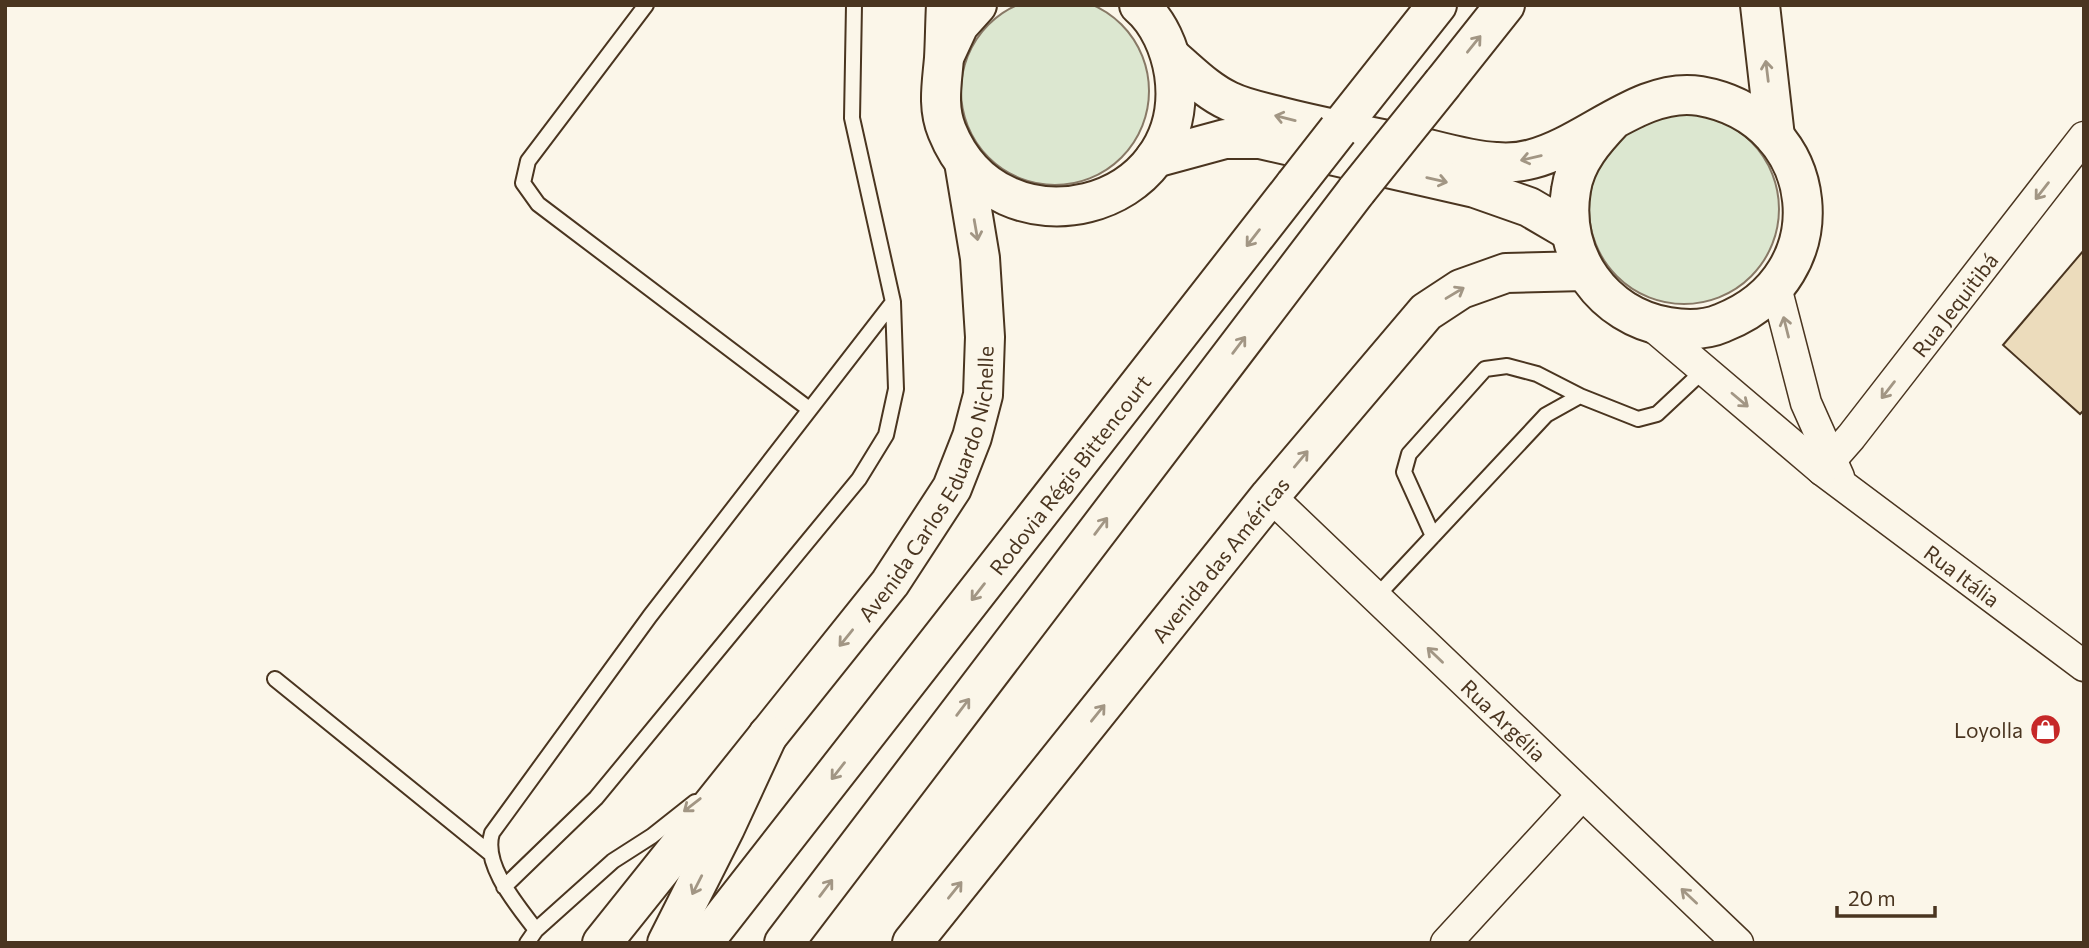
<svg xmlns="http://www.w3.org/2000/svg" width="2089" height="948" viewBox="0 0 2089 948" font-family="Commissioner,sans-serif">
	<rect width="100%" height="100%" fill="#fbf6e9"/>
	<!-- green -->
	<path fill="#dce7d0" stroke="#887966" stroke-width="2" d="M961 91a94 94 0 1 1 188 0a94 94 0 1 1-188 0Z
		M1589 209a95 95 0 1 1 190 0a95 95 0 1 1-190 0Z"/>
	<!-- building -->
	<path fill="#ecdcbc" stroke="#4a3520" stroke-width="2" d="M 2084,250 L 2084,410 L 2080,414 L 2003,345 Z"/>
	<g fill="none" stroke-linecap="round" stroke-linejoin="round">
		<defs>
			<path id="service" d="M 646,5 L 528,161 L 523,183 L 538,204 L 809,409
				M 1433,536 L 1404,472 L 1409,454 L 1485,369 L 1507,366 L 1537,374 L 1580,396
				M 1375,598 L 1546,415 L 1580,396 L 1638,419 L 1657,414 L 1704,370
				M 275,679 L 491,854
				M 504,887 L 596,798 L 859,479 L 886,435 L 896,389 L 893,302 L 852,118 L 854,5
				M 536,930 C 518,906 482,865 492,833 L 650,616 L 893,302
				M 527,943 L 536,930 L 613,861 L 652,836 L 695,802"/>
			<g id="minor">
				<path d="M 1776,287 L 1806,403 L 1839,477"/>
				<path id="s1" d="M 1650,324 L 1822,470 L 2084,666"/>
				<path id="s2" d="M 1822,470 L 1851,437 L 2084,137"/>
				<path id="s3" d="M 1270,496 L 1738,943"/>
				<path d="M 1446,943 L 1582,795"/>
			</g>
			<g id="secondary">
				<path d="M 946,5 C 945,23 945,41 944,58 C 942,83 937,107 947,131 C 999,260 1194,212 1174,74 C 1170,49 1159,22 1139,5"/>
				<path d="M 1760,5 L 1775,137"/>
				<path d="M 946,53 L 959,25 L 977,5"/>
				<path d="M 1171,57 C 1190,73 1207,91 1229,101 C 1245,109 1264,112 1282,117 C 1325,128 1369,136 1412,145 C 1438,151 1470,161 1496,162 C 1507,163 1521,162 1532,159 C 1587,145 1642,86 1700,96 C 1824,118 1841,277 1722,323 C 1706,330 1685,330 1668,327 C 1603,316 1560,256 1571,190 C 1575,161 1595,139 1614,119"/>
				<path d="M 1155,158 L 1225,139 L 1260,139 L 1475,188 L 1529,207 L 1570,231"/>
				<path id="s4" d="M 602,943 L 890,583 L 952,488 L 972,437 L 983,395 L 985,337 L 980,258 L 964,162"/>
				<path id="s5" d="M 912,943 L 1270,496 L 1426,312 L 1461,289 L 1506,273 L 1585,271"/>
			</g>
			<g id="motorway">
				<path d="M 1443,83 L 1505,5"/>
				<path d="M 1338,130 L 1437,5"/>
				<path d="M 667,943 L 725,828 L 768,735"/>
				<path id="s6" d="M 703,943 L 1295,185"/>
				<path d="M 784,943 L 1357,190"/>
			</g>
		</defs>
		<!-- service casing -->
		<use href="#service" stroke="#4a3520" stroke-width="18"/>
		<!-- minor casing -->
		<use href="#minor" stroke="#4a3520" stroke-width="33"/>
		<!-- secondary casing -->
		<use href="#secondary" stroke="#4a3520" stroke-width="42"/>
		<!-- motorway casing -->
		<use href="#motorway" stroke="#4a3520" stroke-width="42"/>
		<!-- service -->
		<use href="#service" stroke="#fbf6e9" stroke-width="14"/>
		<!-- minor -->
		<use href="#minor" stroke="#fbf6e9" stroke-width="30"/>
		<!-- secondary -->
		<use href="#secondary" stroke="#fbf6e9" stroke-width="38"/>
		<!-- motorway -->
		<use href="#motorway" stroke="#fbf6e9" stroke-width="38"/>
		<defs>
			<path id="motorway-bridge" d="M 1295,185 L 1338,130
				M 1357,190 L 1443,83"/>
		</defs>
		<!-- motorway-bridge casing -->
		<use href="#motorway-bridge" stroke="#4a3520" stroke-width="42" stroke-linecap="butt"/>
		<!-- motorway-bridge -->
		<use href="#motorway-bridge" stroke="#fbf6e9" stroke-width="38"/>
	</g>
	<!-- one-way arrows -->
	<defs><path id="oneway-shaft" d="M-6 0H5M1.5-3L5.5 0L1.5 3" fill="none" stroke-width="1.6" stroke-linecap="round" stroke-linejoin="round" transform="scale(1.75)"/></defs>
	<g stroke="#a29684">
		<use href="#oneway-shaft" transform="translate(1474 44) rotate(-51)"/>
		<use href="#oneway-shaft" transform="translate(1767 71) rotate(-97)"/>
		<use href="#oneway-shaft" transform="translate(1285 118) rotate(-166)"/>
		<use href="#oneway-shaft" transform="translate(1531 158) rotate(167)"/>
		<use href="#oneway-shaft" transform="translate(1437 180) rotate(13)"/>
		<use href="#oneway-shaft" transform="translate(2042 191) rotate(128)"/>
		<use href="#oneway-shaft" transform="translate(976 230) rotate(80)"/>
		<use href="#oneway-shaft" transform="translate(1253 238) rotate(128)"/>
		<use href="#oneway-shaft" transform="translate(1455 293) rotate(-31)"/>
		<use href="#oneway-shaft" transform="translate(1786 327) rotate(-104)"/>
		<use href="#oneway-shaft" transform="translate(1239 345) rotate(-53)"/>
		<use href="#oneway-shaft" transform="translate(1888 390) rotate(128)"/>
		<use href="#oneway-shaft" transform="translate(1740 400) rotate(40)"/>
		<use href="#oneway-shaft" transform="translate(1301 459) rotate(-50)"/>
		<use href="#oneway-shaft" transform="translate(1101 526) rotate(-53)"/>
		<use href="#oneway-shaft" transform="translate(978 592) rotate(128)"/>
		<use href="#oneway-shaft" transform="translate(846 638) rotate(129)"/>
		<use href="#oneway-shaft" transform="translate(1435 655) rotate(-136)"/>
		<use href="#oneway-shaft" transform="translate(963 707) rotate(-53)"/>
		<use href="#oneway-shaft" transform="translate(1098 713) rotate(-51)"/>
		<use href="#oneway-shaft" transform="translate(838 771) rotate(128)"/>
		<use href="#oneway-shaft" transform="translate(692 805) rotate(142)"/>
		<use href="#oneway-shaft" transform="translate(697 885) rotate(117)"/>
		<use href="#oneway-shaft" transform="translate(826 888) rotate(-53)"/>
		<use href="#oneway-shaft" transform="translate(955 890) rotate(-51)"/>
		<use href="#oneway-shaft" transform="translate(1689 896) rotate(-137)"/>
	</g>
	<!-- icons -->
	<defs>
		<symbol id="shop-disc" viewBox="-11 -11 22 22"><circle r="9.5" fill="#c62828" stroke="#fbf6e9"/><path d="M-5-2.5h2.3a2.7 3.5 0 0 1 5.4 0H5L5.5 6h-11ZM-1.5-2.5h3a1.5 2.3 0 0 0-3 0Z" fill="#fff"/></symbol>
	</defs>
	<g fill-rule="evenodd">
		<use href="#shop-disc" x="2028" y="712" width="35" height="35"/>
	</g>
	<g text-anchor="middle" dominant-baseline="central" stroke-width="5" stroke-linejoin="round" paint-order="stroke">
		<!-- street labels -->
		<g font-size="21" fill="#4a3520" stroke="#fbf6e9">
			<text stroke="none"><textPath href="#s2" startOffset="212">Rua Jequitibá</textPath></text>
			<text stroke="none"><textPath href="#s6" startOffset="595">Rodovia Régis Bittencourt</textPath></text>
			<text stroke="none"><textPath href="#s4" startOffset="569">Avenida Carlos Eduardo Nichelle</textPath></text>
			<text stroke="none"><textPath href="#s5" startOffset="492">Avenida das Américas</textPath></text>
			<text stroke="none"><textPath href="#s1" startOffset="401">Rua Itália</textPath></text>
			<text stroke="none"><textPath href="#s3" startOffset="324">Rua Argélia</textPath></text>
		</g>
		<!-- poi labels -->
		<g font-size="21" fill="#4a3520" stroke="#fbf6e9" text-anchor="end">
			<text x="2023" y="729">Loyolla</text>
		</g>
	</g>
	<!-- border -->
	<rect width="2089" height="948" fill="none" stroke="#4a3520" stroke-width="14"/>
	<!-- scale -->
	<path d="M1837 906v10h98v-10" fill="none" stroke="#4a3520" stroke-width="3.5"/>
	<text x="1848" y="906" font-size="21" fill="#4a3520" stroke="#fbf6e9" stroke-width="5" paint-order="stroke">20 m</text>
</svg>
